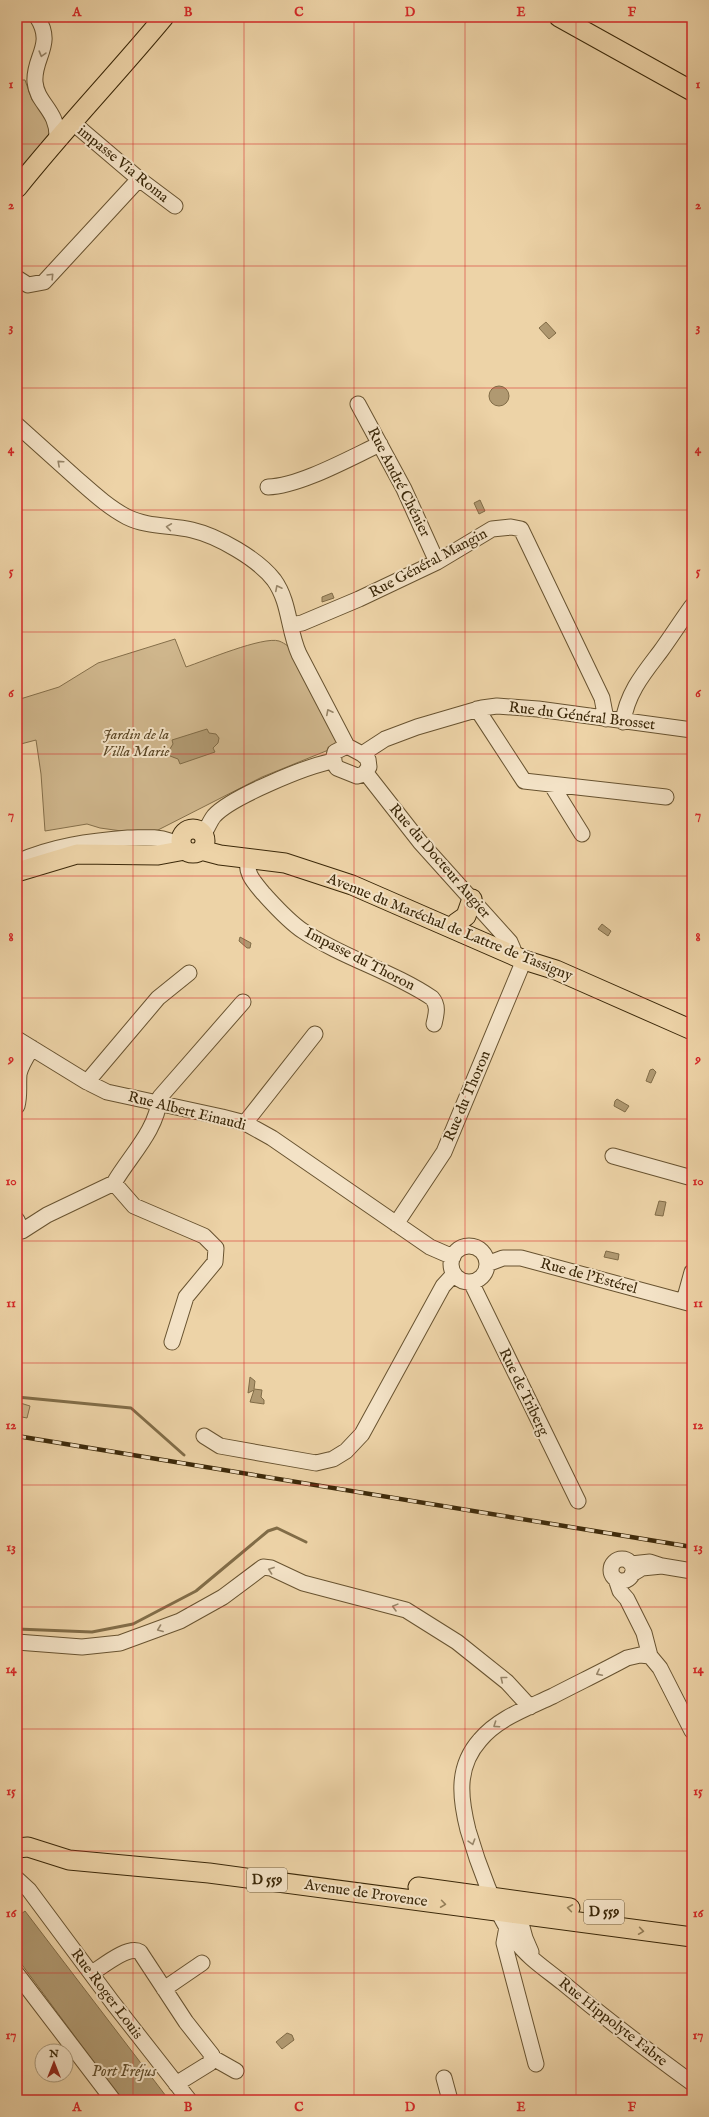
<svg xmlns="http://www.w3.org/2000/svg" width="709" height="2117" viewBox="0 0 709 2117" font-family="'IM FELL English',serif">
	<rect width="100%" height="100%" fill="#edd3a7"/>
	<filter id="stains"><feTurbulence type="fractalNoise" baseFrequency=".005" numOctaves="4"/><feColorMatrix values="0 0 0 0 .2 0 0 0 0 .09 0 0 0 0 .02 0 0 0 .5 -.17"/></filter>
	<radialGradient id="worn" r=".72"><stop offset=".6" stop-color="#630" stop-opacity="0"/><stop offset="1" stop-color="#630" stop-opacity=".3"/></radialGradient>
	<!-- green -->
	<path fill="#cfb68c" stroke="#856f4a" d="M 17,80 L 25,80 L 32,100 L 47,118 L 52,130 L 17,179 Z
		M 175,639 L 186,667 C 204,661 263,636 279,641 C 282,642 285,644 288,646 L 335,734 L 336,741 L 331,749 L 262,777 L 158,830 L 136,833 L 100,828 L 87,824 L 45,831 L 41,774 L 36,740 L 17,745 L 17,700 L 59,687 L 98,663 Z
		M 17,1402 L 30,1406 L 27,1418 L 17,1416 Z"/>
	<!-- water -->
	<path fill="#b09971" stroke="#816c47" d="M 546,322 L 556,333 L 549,339 L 539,328 Z
		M489 396a10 10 0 1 1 20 0a10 10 0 1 1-20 0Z
		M 480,500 L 485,511 L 479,514 L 474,503 Z
		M 332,593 L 334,598 L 322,602 L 322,597 Z
		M 207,729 L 209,733 L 216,734 L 219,738 L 218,743 L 213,748 L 215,752 L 180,764 L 178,759 L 170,756 L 168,752 L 173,744 L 172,740 Z
		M 602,924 L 611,931 L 608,936 L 598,929 Z
		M 240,937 L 251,943 L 250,948 L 247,948 L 239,941 Z
		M 653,1069 L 656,1072 L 651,1083 L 646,1081 L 650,1070 Z
		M 617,1099 L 629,1106 L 625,1112 L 614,1106 L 615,1101 Z
		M 659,1201 L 666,1202 L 663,1216 L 655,1215 Z
		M 606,1251 L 619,1254 L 618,1260 L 604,1257 Z
		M 250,1377 L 255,1381 L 254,1389 L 262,1390 L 261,1397 L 264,1400 L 264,1404 L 250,1402 L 254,1390 L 248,1393 Z
		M 25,1911 L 169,2100 L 122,2100 L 17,1958 L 17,1917 Z
		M 287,2033 L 292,2035 L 294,2040 L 282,2049 L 276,2042 Z"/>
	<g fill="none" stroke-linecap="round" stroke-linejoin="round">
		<!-- stream -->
		<path stroke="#816c47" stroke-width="3" d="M 17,1397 L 131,1408 L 184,1455
			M 17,1629 L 92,1632 L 133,1624 L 196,1591 L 268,1531 L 277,1528 L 306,1542"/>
		<defs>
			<path id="minor" d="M 37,17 C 55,45 33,57 35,82 C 37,104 58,110 57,138
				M 72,122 L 139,179 L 175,206
				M 17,278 L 28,285 L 44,282 L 139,179
				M 358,404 L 404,489 L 437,562
				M 17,425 C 37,443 56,460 76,478 C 92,492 108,507 127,517 C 147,527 170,525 192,530 C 218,536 258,559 274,580 C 290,602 288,630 299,654 L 347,746
				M 268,487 C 300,486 350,458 380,444
				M 291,625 L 302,623 L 359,599 L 437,562 L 492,529 L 511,527 L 521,529 L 602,698 L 606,719
				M 477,709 L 524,781 L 666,797
				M 623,722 C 627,693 644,673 660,652 C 671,637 681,621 692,606
				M 347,746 L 362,754 L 368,759 L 369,767 L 364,774 L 357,776 L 337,768 C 333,763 333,758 335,752 Z
				M 362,754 L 385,739 L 417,727 L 482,708 L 497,706 L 538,709 L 692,730
				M 366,773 L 420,842 L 510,942 L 513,949
				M 551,784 L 582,834
				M 203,835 C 207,829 210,821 214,816 C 231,797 307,766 333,761
				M 248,859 C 245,873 254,882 263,893 C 275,906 288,921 303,931 C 343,958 392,971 432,998 C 439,1006 436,1015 434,1024
				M 17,862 C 53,846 90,841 128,838 C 143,838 156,836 170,841
				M 17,1039 L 87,1082 L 107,1092 L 222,1117 L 245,1123 L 272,1138 L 430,1247 L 453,1257
				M 87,1082 L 158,998 L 189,973
				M 17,1106 C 20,1095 18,1085 19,1074 C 21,1065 27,1056 32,1048
				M 245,1123 L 315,1034
				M 613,1156 L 692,1178
				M 114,1183 C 131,1154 156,1132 160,1097 L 243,1002
				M 17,1220 L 22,1231 L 47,1215 L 114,1183 L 134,1206 L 204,1236 L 216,1248 L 215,1262 L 186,1297 L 172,1342
				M 396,1224 L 444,1152 L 524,960
				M451 1264a18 18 0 1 1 36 0a18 18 0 1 1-36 0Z
				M 487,1264 L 503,1258 L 521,1258 L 692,1304
				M 471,1282 L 578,1501
				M 684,1301 L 692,1272
				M 204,1436 L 220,1446 L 316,1463 L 333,1459 L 346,1451 L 362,1434 L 443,1286 L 454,1274
				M611 1570a11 11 0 1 1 22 0a11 11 0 1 1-22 0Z
				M 631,1564 L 650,1562 L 662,1566 L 642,1568 L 632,1574
				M 662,1566 L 692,1571
				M 616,1579 L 620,1591 L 627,1599 L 644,1633 L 650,1656 L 660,1668 L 692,1731
				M 17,1642 L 82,1647 L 120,1643 L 180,1621 L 223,1597 L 263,1567 L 271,1568 L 303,1583 L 406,1610 L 457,1642 L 507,1682 L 530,1707
				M 650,1656 L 640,1655 L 627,1658 C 603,1671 578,1683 553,1696 C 528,1708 498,1718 480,1740 C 456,1767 460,1798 468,1830 C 477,1861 496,1915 515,1940 C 527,1957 547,1970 563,1983 C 605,2018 648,2051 692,2083
				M 17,1879 L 29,1890 L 113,2003 L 189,2100
				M 516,1905 L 525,1938 L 531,1952
				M 507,1927 L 504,1943 L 536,2064
				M 92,1973 C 103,1966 128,1945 140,1952 L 186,2022 L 212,2055 L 210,2063 L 176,2084
				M 17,1974 L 113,2100
				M 164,1989 L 202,1963
				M 213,2058 L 236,2071
				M 444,2078 L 450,2100"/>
			<path id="major" d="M 559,17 L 692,91
				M 17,188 C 64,129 116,75 164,17
				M181 841a12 12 0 1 1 24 0a12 12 0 1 1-24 0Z
				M 201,850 L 220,855 L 285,863 L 352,885 L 524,960 L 556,970 L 692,1030
				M 17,872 L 77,854 L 158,855 L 185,850
				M 456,923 L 466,916 L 472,899
				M 17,1848 L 28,1847 L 69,1860 L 209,1873 L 692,1937
				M 418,1887 L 570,1908"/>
		</defs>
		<!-- minor casing -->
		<use href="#minor" stroke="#685330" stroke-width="17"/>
		<!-- major casing -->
		<use href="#major" stroke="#3b2809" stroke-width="21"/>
		<!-- minor -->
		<use href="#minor" stroke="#f3e2c6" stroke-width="15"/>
		<!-- major -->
		<use href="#major" stroke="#edd3a7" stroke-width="19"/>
		<defs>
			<path id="rail" d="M 17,1436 L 692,1547"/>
		</defs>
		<!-- rail casing -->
		<use href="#rail" stroke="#3b2809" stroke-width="4.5"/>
		<!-- rail -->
		<use href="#rail" stroke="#f3e2c6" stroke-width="3" stroke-dasharray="9" stroke-linecap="butt"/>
	</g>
	<!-- one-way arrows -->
	<defs><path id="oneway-chevron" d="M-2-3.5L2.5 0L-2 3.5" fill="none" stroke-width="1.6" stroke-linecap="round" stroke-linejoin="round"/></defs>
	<g stroke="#978568">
		<use href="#oneway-chevron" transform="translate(42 54) rotate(106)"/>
		<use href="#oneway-chevron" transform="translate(51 276) rotate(-46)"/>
		<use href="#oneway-chevron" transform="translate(60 463) rotate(-138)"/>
		<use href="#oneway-chevron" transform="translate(169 527) rotate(-172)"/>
		<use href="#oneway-chevron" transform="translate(278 588) rotate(-117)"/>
		<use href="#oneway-chevron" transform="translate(329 712) rotate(-117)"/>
		<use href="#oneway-chevron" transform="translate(271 1570) rotate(-160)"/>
		<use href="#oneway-chevron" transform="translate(395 1607) rotate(-165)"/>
		<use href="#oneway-chevron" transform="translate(160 1629) rotate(159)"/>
		<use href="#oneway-chevron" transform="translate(599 1673) rotate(153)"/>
		<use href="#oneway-chevron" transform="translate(503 1679) rotate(-141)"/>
		<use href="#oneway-chevron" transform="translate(496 1725) rotate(146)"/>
		<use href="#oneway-chevron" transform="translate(472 1842) rotate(73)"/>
	</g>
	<g stroke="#947e58">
		<use href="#oneway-chevron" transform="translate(443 1904) rotate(8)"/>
		<use href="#oneway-chevron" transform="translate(570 1908) rotate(-172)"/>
		<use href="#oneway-chevron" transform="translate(641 1931) rotate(8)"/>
	</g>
	<!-- grid -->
	<path fill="none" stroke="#d62828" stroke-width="1" stroke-opacity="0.55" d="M 133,17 L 133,2100M 244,17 L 244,2100M 354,17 L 354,2100M 465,17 L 465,2100M 576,17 L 576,2100M 17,144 L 692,144M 17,266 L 692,266M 17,388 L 692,388M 17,510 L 692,510M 17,632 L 692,632M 17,754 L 692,754M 17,876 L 692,876M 17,998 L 692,998M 17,1119 L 692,1119M 17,1241 L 692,1241M 17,1363 L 692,1363M 17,1485 L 692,1485M 17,1607 L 692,1607M 17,1729 L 692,1729M 17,1851 L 692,1851M 17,1973 L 692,1973"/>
	<g text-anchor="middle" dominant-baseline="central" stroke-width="4" stroke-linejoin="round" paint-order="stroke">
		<!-- shield labels -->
		<g fill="#f3e2c6" stroke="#726042" stroke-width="1">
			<rect x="247" y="1868" width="40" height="24" rx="3"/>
			<rect x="584" y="1900" width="40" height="24" rx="3"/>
		</g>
		<g font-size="14" font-weight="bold" fill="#3b2809">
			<text x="267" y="1880">D 559</text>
			<text x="604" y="1912">D 559</text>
		</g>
		<!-- street labels -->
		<g font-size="15" fill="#3b2809" stroke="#f3e2c6">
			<text transform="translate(123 164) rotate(39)">impasse Via Roma</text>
			<text transform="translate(399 482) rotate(63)">Rue André Chénier</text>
			<text transform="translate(428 563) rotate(-28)">Rue Général Mangin</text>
			<text transform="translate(582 716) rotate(7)">Rue du Général Brosset</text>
			<text transform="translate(440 861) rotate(49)">Rue du Docteur Augier</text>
			<text transform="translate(450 927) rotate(22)">Avenue du Maréchal de Lattre de Tassigny</text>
			<text transform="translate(360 959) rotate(27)">Impasse du Thoron</text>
			<text transform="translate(467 1096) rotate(-67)">Rue du Thoron</text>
			<text transform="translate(187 1111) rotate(14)">Rue Albert Einaudi</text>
			<text transform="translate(589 1276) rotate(15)">Rue de l'Estérel</text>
			<text transform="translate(524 1392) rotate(64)">Rue de Triberg</text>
			<text transform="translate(366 1893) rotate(8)">Avenue de Provence</text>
			<text transform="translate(107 1994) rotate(53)">Rue Roger Louis</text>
			<text transform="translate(613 2022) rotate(38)">Rue Hippolyte Fabre</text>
		</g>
		<!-- park labels -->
		<g font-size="15" font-style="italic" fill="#594423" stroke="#f3e2c6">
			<text x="136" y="734">Jardin de la<tspan x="136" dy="17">Villa Marie</tspan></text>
		</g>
		<!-- water labels -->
		<g font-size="16" font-style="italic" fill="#5e4a28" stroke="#f3e2c6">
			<text x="124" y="2072">Port Fréjus</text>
		</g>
	</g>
	<!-- margin -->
	<rect width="709" height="2117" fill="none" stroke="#edd3a7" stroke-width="44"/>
	<!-- north arrow -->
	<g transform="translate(54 2063)"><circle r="19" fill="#f3e2c6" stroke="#a9987a"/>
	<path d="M0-3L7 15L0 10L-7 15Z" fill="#8f2418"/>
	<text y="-6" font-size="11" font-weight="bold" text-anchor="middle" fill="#3b2809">N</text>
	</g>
	<rect x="22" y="22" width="665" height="2073" fill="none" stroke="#d62828" stroke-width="1.5"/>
	<g font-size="13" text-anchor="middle" font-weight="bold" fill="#d62828">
		<text x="77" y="16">A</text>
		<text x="188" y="16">B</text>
		<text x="299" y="16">C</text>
		<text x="410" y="16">D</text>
		<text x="521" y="16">E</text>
		<text x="632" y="16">F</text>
		<text x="11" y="88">1</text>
		<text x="698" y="88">1</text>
		<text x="11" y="209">2</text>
		<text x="698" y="209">2</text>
		<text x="11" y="331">3</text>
		<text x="698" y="331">3</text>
		<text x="11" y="453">4</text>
		<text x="698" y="453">4</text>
		<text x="11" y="575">5</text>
		<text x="698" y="575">5</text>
		<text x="11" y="697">6</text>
		<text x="698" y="697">6</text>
		<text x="11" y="819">7</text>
		<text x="698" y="819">7</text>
		<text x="11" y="941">8</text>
		<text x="698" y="941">8</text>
		<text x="11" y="1063">9</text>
		<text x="698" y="1063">9</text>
		<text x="11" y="1185">10</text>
		<text x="698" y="1185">10</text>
		<text x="11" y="1307">11</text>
		<text x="698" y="1307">11</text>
		<text x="11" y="1429">12</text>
		<text x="698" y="1429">12</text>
		<text x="11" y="1551">13</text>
		<text x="698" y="1551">13</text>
		<text x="11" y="1673">14</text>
		<text x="698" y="1673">14</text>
		<text x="11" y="1795">15</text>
		<text x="698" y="1795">15</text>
		<text x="11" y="1917">16</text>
		<text x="698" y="1917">16</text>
		<text x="11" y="2039">17</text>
		<text x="698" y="2039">17</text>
		<text x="77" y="2111">A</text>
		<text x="188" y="2111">B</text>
		<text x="299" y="2111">C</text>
		<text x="410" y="2111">D</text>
		<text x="521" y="2111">E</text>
		<text x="632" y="2111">F</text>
	</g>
	<rect width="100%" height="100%" filter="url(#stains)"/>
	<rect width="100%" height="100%" fill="url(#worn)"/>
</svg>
